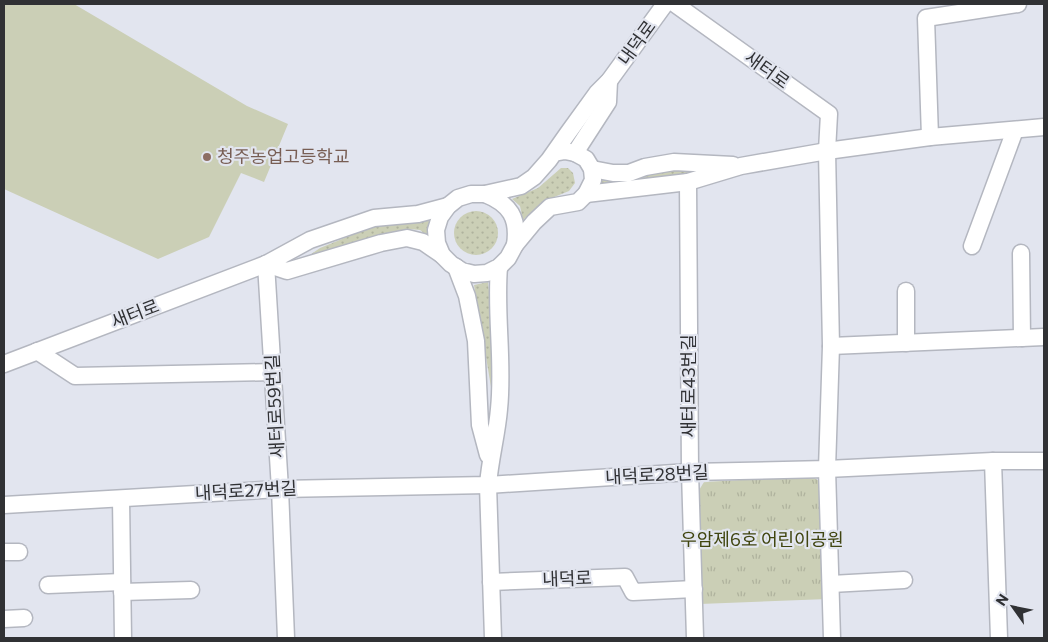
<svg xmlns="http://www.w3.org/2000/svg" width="1048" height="642" font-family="Commissioner,'Noto Sans KR',sans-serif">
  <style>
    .grass { fill: url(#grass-dots) }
    .park { fill: url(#park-tufts) }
    .pitch { fill: #cbcfb6 }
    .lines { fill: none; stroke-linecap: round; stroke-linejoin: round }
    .minor-casing { stroke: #b4b7c0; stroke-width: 19 }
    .minor { stroke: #fff; stroke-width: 16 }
    .education-dot { fill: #8d6e63; stroke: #e2e5ef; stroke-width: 2 }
    .labels { text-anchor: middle; stroke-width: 4.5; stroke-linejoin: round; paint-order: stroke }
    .street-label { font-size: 18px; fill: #303134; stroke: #e2e5ef }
    .education-label { font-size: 18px; fill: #785e54; stroke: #e2e5ef; text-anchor: start }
    .park-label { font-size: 18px; fill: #404510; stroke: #e2e5ef }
  </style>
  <defs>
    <pattern id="grass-dots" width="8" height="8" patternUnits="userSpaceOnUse" patternTransform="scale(1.25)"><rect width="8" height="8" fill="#cbcfb6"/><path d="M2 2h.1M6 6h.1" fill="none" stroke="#afb29d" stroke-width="1.8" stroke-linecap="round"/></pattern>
    <pattern id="park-tufts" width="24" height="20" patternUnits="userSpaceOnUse" patternTransform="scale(1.25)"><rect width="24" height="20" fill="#cbcfb6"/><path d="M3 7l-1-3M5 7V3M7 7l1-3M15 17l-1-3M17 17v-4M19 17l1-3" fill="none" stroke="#afb29d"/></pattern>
  </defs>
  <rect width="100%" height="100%" fill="#e2e5ef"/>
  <g class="grass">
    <path d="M561,168H568L573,173L575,183L569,191L542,202L523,220L520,206L512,199L538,188Z"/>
    <path d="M694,168L696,172L690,174L599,185L598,176Z"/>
    <circle cx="476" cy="233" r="22"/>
    <path d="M433,219L428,230L429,237L420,230L409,229L390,232L352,246L307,257L320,248L374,226Z"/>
    <path d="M488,282L495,348L492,393L474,285Z"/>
  </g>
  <path class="park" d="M811,476L824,484L828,599L700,604L696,495L704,482Z"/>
  <path class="pitch" d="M4,4H74L247,106L288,124L264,182L241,173L209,237L158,259L4,189Z"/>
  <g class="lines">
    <g class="minor-casing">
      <g id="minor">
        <path d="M675,4L829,114L827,151L831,346L827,469L832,638"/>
        <path d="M930,137L926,18L1018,4"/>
        <path d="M554,153L565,151L575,153L586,159L592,169L593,180L586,194L578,202L550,207L534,222L515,245L508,258L499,267L487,273L474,274L462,271L451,264L442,255L437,243L436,230L440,217L448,206L458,198L471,194H485L521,186L534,177L549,160L568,133L597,93L609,81L665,4"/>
        <path d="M575,153L608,102L609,81"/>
        <path d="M592,169L613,173H629L645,167L674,162L733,165"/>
        <path d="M688,182L690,472L695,638"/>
        <path d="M485,194C510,204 519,218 515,245"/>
        <path d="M586,194L688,182L741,166L827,151L930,137L1044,127"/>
        <path d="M972,246L1015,130"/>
        <path d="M1021,253L1022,338"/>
        <path d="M266,264L280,489L286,638"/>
        <path d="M266,264L287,271L381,243L407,238L423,242L442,255"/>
        <path d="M456,267L467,296L476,341L480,425L488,455"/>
        <path d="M906,291V343"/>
        <path d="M831,346L1044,337"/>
        <path d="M37,351L75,376L273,372"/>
        <path d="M4,364L266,264L310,240L374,218L418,214L448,206"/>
        <path d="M993,461L999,638"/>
        <path d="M121,499L123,638"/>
        <path d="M4,505L280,489L488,485L690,472L827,469L993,461H1044"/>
        <path d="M4,552H19"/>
        <path d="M491,582L625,577L633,592L694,589"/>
        <path d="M831,584L904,580"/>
        <path d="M48,585L122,582"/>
        <path d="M122,592L191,590"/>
        <path d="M4,619L24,618"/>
        <path d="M493,638L488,485C490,459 497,434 499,409C504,362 495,314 499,267"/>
      </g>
    </g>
    <use href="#minor" class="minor"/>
  </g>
  <circle class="education-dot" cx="207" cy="157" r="5"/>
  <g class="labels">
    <g class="street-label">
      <text transform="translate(637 43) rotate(-54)" y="6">내덕로</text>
      <text transform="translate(767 70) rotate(36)" y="6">새터로</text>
      <text transform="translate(135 314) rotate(-21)" y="6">새터로</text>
      <text transform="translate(689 386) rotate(-90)" y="6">새터로43번길</text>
      <text transform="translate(275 406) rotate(-93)" y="6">새터로59번길</text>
      <text transform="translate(657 475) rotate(-3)" y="6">내덕로28번길</text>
      <text transform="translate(246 491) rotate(-3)" y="6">내덕로27번길</text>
      <text transform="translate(567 579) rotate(-2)" y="6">내덕로</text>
    </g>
    <g class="education-label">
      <text x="217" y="163">청주농업고등학교</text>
    </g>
    <g class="park-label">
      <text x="762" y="546">우암제6호 어린이공원</text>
    </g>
  </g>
  <rect width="1048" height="642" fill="none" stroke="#303134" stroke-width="10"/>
  <g transform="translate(1013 607) rotate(303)" stroke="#e2e5ef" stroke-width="4" paint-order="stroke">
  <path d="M0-4L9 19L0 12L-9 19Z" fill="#303134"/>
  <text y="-8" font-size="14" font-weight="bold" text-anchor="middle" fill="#303134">N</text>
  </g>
</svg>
